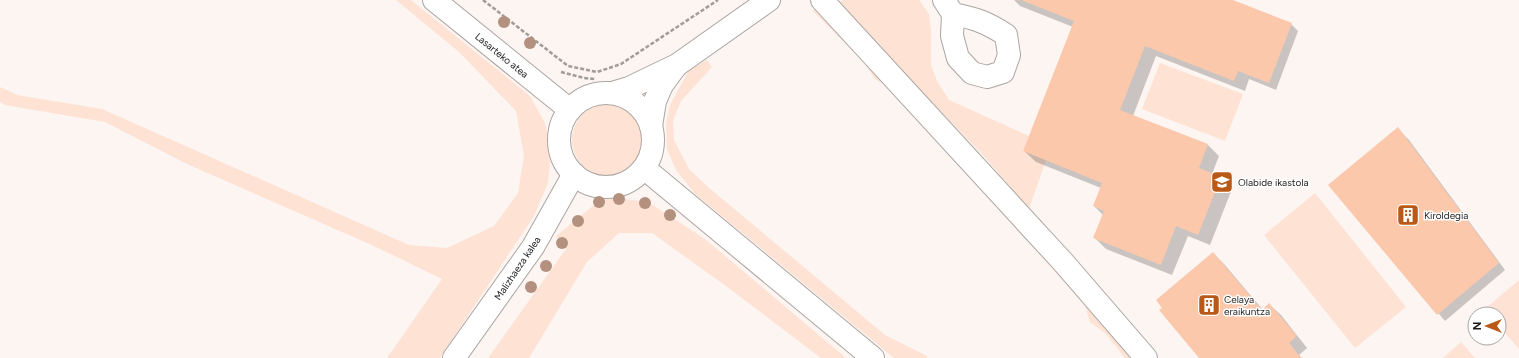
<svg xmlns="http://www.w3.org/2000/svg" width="1519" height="358" font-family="Figtree,sans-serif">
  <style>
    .green { fill: #fee2d4 }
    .shadow { fill: #0003 }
    .building { fill: #fcc8ac }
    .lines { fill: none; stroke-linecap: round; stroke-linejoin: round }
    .minor-casing { stroke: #aba5a2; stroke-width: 24 }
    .path { stroke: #a09c99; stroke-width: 2.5; stroke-dasharray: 4 2; stroke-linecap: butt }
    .minor { stroke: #fff; stroke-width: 22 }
    .tree { fill: #b3917e }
    .labels { text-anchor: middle; stroke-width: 3; stroke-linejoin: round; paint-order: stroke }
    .street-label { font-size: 10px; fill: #1f1d1c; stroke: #fff }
    .poi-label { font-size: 10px; fill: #1f1d1c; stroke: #fff; text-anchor: start }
  </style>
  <rect width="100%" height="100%" fill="#fcf5f2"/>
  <g class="green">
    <path d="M396,0H411L530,96L545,123L551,153L548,183L534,216L440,358H387L442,279L374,246L187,164L105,122L5,105L0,102V87L17,95L102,109L409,245L447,248L494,226L518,193L524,156L516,111L459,52Z"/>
    <path d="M843,0H919L929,14L931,31V65L937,81L949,100L1029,136L1023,151L1046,160L1029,209L983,155L837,4Z"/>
    <path d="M815,5L957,152L1134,358H1125L1106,334L1090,322L1085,306L973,177L885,85L875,79L863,61L813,11Z"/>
    <path d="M707,60L712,67L681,101L673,121L674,140L689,169L708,187L885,335L927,356V358H894L695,194L676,170L667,149L666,124L670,105L689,70Z"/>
    <path d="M1160,63L1243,94L1225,141L1142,109Z"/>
    <circle cx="608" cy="140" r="36"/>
    <path d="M1315,193L1406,307L1355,348L1264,235Z"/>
    <path d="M618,198L648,202L705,239L846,358H821L726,286L652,233H619L587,262L529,358H488L566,249L556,236L600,200Z"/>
    <path d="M1519,280V349L1499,326V314H1489L1485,309Z"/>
    <path d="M1461,342L1475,358H1443Z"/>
  </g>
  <g class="shadow">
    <path d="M1014,0H1230L1291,24L1298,31L1276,90L1249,79L1245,91L1156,56L1133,116L1208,145L1219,156L1212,174L1221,177L1232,189L1210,245L1188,236L1172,275L1106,249L1095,238L1103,215L1094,206L1101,188L1036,162L1024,151L1073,27L1020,6Z"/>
    <path d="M1398,129L1409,140L1505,270L1445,321L1329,185Z"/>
    <path d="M1213,253L1224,264L1263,310L1269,304L1281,315L1307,348L1299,355L1302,358H1200Z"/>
  </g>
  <g class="building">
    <path d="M1021,0H1233L1292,23L1269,83L1238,71L1234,81L1145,46L1120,110L1208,144L1199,168L1221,177L1198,235L1176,226L1161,265L1093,238L1104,211L1093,206L1102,183L1023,151L1074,21Z"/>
    <path d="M1398,127L1499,263L1437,315L1328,185Z"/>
    <path d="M1213,252L1262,310L1269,303L1297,336L1289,343L1301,358H1199L1159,310L1162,308L1156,300Z"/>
  </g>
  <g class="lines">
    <g class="minor-casing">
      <g id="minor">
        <path d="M434,0L570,110"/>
        <path d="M822,0L1063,262L1146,358"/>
        <path d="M944,0L953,14L952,36L958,58L972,73L987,77L1003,72L1009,55L1006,35C988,23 975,18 953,14"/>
        <path d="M612,93L629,88L677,65L769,0"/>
        <circle cx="606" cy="140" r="47"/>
        <path d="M651,126L655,101L662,85L676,66"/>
        <path d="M644,168L873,358"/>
        <path d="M454,358L533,247L574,174"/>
      </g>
    </g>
    <g class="path">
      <path d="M483,0L568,66L597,72L621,64L718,0"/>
      <path d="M561,72L584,78L595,79"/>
    </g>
    <use href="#minor" class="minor"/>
  </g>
  <g class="tree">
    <circle cx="504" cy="22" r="6"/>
    <circle cx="530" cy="43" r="6"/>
    <circle cx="619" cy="199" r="6"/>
    <circle cx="599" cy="202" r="6"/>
    <circle cx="645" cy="203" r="6"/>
    <circle cx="670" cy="215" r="6"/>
    <circle cx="578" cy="221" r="6"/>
    <circle cx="562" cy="243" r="6"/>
    <circle cx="546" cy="266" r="6"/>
    <circle cx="531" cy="287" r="6"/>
  </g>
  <defs>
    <g id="school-square" transform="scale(1.15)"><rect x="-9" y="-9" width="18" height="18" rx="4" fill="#b95917" stroke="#fff"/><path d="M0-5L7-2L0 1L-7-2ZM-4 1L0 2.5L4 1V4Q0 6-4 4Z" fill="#fff"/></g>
    <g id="building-square" transform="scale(1.15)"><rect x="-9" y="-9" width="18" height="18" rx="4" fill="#b95917" stroke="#fff"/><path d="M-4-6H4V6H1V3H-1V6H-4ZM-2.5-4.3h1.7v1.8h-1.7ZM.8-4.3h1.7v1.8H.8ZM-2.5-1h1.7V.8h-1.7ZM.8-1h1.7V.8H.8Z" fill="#fff"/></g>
  </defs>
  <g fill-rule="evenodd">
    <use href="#school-square" x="1222" y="182"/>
    <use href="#building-square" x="1408" y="215"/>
    <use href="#building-square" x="1209" y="305"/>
  </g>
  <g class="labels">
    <g class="street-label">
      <text transform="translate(502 55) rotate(39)" y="4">Lasarteko atea</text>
      <text transform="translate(517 268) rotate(-56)" y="4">Malizhaeza kalea</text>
    </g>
    <g class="poi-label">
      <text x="1238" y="186">Olabide ikastola</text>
      <text x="1424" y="219">Kiroldegia</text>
      <text x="1224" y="303">Celaya<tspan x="1224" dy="12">eraikuntza</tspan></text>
    </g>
  </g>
  <g transform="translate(1487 326) rotate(270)"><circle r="19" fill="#ffffff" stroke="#a5a5a4"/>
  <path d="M0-3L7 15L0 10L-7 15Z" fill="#b95917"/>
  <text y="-6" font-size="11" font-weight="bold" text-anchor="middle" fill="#1f1d1c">N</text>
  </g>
</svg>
